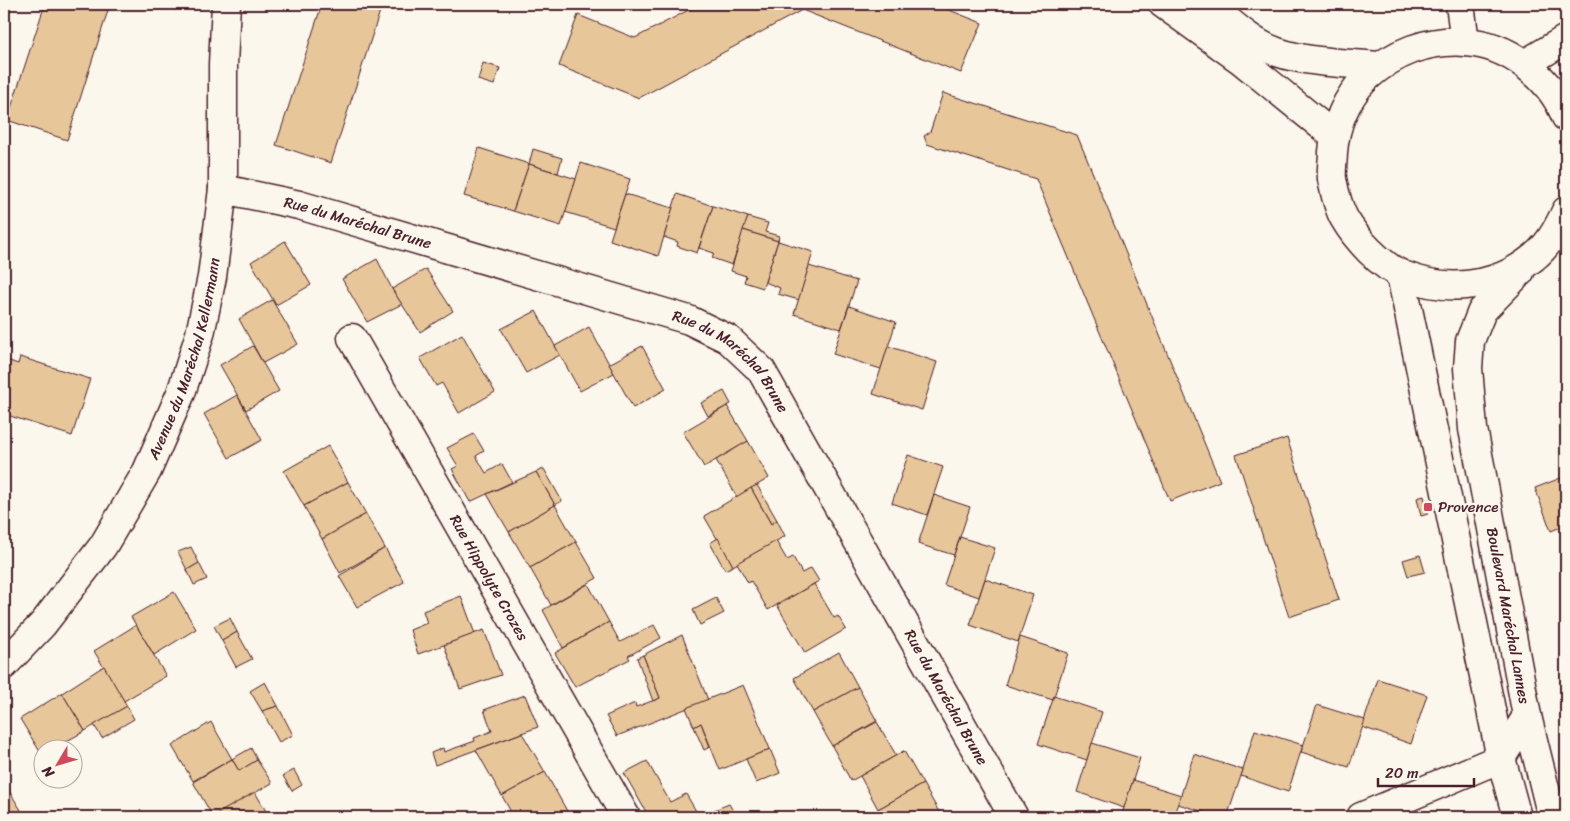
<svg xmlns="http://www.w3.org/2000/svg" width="1570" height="821" font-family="Sriracha,sans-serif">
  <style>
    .building { fill: #e7c79a; stroke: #4a1f2b }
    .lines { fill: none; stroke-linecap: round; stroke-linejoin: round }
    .minor-casing { stroke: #4a1f2b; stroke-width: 31 }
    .secondary-casing { stroke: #4a1f2b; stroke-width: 31 }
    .minor { stroke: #fbf7ec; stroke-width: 28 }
    .secondary { stroke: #fbf7ec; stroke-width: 28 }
    .poi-dot { fill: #d1495b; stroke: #fbf7ec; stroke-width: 2 }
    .labels { text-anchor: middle; stroke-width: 4.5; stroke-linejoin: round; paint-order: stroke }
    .street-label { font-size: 15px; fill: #4a1f2b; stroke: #fbf7ec }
    .poi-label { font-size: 15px; fill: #4a1f2b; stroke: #fbf7ec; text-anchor: start }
  </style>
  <rect width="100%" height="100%" fill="#fbf7ec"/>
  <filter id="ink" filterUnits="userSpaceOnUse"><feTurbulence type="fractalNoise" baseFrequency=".02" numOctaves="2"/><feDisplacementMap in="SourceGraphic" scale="10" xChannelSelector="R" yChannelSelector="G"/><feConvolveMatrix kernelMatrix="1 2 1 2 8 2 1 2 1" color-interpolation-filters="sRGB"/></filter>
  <g filter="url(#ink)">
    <g class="building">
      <path d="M45,4H110L67,140L7,120Z"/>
      <path d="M322,4H359L380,11L331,163L276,145Z"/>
      <path d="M700,4H934L982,23L961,73L802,10L639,98L559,66L578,15L635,38Z"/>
      <path d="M483,63L500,68L494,85L478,80Z"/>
      <path d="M943,93L1077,135L1220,481L1170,501L1036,179L927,144L924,136L930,132Z"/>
      <path d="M479,148L529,164L513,211L464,196Z"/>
      <path d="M533,149L562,158L558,173L529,164Z"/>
      <path d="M581,163L630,179L614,227L565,212Z"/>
      <path d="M529,164L576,179L561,226L513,211Z"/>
      <path d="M625,194L673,208L658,256L610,240Z"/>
      <path d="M677,194L713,206L697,253L677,246L678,242L664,237Z"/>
      <path d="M713,206L748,217L732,265L712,258L714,253L699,248Z"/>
      <path d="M748,217L768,223L765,232L779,236L778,241L743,230Z"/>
      <path d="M743,230L778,241L763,288L744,282L746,276L731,271Z"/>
      <path d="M285,241L311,285L276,305L251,262Z"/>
      <path d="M778,241L813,252L799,300L778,294L780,288L765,282Z"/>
      <path d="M377,259L392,289L402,304L367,322L342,279Z"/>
      <path d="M809,266L857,281L841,329L794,314Z"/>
      <path d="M426,269L453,311L420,332L392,289Z"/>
      <path d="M272,300L298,344L263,363L239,319Z"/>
      <path d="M849,306L896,322L881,369L833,354Z"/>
      <path d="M536,311L560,355L526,373L501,329Z"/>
      <path d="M589,327L614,373L580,391L555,346Z"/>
      <path d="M462,334L495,392L459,413L442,383L436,386L420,358Z"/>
      <path d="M253,346L279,391L246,410L220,365Z"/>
      <path d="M642,346L666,389L633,408L609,364Z"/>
      <path d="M888,346L937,362L922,410L873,394Z"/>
      <path d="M20,357L90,379L72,436L4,414V359L18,364Z"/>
      <path d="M724,391L731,404L708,416L701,403Z"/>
      <path d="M237,395L262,440L229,458L204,414Z"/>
      <path d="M727,406L748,441L704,467L683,432Z"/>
      <path d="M474,434L484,451L476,456L486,473L502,464L512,482L470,502L452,469L458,466L447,448Z"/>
      <path d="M1287,438L1339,600L1289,617L1236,455Z"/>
      <path d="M748,441L769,478L737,497L716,460Z"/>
      <path d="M328,446L348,482L304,506L284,471Z"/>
      <path d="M908,455L943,467L927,515L892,503Z"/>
      <path d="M544,469L562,501L555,505L536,472Z"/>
      <path d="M536,472L555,505L509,532L487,494Z"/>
      <path d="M1566,476V525L1551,531L1535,488Z"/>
      <path d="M348,482L366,514L322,539L304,506Z"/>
      <path d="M757,485L777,520L771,524L751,488Z"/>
      <path d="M751,488L771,524L777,520L785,536L733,566L704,516Z"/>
      <path d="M934,495L970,507L954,555L918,544Z"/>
      <path d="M1424,496L1428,514L1421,516L1417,498Z"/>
      <path d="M555,505L576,542L530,568L509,532Z"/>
      <path d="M366,514L385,548L340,573L322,539Z"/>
      <path d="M960,537L995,548L979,597L944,585Z"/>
      <path d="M718,538L733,566L725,570L710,543Z"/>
      <path d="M776,541L787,560L793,557L802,573L811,568L819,581L768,610L751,581L748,583L737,563Z"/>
      <path d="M576,542L597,578L551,605L530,568Z"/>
      <path d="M191,547L199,563L187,570L178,552Z"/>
      <path d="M385,548L404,582L357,607L339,576Z"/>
      <path d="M1420,555L1425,572L1408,576L1403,560Z"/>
      <path d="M199,563L207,579L194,585L187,570Z"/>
      <path d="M985,579L1033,595L1018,642L970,625Z"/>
      <path d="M588,584L609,622L563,648L543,610Z"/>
      <path d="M814,584L834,618L838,616L846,629L805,653L777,605Z"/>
      <path d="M174,592L196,629L154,655L131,617Z"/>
      <path d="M461,596L475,634L418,654L410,630L427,623L423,611Z"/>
      <path d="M716,598L724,613L700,625L693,610Z"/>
      <path d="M230,618L237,632L222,641L214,626Z"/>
      <path d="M609,622L620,642L654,625L661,638L628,656L630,659L575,687L555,653Z"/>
      <path d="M136,625L166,676L124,701L94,651Z"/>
      <path d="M484,630L501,675L460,689L444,645Z"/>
      <path d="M237,632L252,659L236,667L222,641Z"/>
      <path d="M682,635L708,700L617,736L606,716L635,703L636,707L660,698L643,655Z"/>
      <path d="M1020,637L1068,653L1053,700L1005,685Z"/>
      <path d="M839,652L858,687L813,712L794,678Z"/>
      <path d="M643,655L660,698L653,701L637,658Z"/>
      <path d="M104,666L127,706L85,731L62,693Z"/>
      <path d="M1378,679L1427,695L1411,744L1362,727Z"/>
      <path d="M265,682L278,706L262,711L250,691Z"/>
      <path d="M743,685L770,749L720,770L701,723L694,727L686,708Z"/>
      <path d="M858,687L877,721L832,746L813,712Z"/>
      <path d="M62,693L85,731L54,748H42V755L20,719Z"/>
      <path d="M525,695L538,727L435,765L431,753L443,748L444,752L475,741L474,738L492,731L484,710Z"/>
      <path d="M1054,696L1102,712L1087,760L1038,744Z"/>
      <path d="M1317,705L1365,720L1349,767L1301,752Z"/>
      <path d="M127,706L134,719L102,738L94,725Z"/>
      <path d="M278,706L293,735L279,742L262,711Z"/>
      <path d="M211,722L232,759L193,781L172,746Z"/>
      <path d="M877,722L896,755L904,751L851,781L832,746Z"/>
      <path d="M701,723L710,747L704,750L694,727Z"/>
      <path d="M1255,730L1303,745L1288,792L1241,776Z"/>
      <path d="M522,733L545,772L502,796L476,750Z"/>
      <path d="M1092,743L1140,758L1124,808L1077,792Z"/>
      <path d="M251,748L257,760L239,771L232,759Z"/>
      <path d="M770,749L780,773L756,783L746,759Z"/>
      <path d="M904,751L923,784L878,809L860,776Z"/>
      <path d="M1194,754L1243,770L1227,817H1221L1178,804Z"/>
      <path d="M232,759L239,771L257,760L272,783L213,817L193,782Z"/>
      <path d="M647,761L670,802L686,794L696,811L686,817H649L624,773Z"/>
      <path d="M294,770L302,785L292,791L283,776Z"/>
      <path d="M545,772L567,811L555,817H514L502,796Z"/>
      <path d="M1133,780L1181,795L1173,817H1121Z"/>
      <path d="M4,783L21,810L10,817H4Z"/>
      <path d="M923,784L942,817H883L878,809Z"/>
      <path d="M255,792L267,813L260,817H212Z"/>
      <path d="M729,804L737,817H697Z"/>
    </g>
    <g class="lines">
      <g class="minor-casing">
        <g id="minor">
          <path d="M1460,4L1465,42"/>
          <path d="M1525,64L1566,39"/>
          <path id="s1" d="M223,189L299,205L689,320L728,339L761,370L1014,817"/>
          <path id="s2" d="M352,338L626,817"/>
          <path id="s3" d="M4,665L43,624L103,546L147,471L181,393L200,334L212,277L223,189V64L226,4"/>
          <path d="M1361,817L1501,758L1527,716"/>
        </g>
      </g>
      <g class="secondary-casing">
        <g id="secondary">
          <path d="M1163,4L1242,61L1334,136"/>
          <path d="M1208,4C1229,21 1251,43 1277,52C1309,63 1346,63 1379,66"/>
          <path d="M1566,117C1550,77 1509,45 1466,42C1428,39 1393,53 1366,78C1346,98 1335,125 1333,152C1333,161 1331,170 1332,179C1334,189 1339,209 1344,218C1356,239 1381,266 1403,275C1447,293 1497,288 1534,257C1549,245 1558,228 1566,211"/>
          <path id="s4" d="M1520,272L1482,311L1470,341L1468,368L1473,429L1481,470L1527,716L1552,817"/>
          <path d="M1401,275L1501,758L1517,817"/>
        </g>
      </g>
      <use href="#minor" class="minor"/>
      <use href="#secondary" class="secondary"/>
    </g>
  </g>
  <rect class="poi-dot" x="1423" y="502" width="10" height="10" rx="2.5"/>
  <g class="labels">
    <g class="street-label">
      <text dy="5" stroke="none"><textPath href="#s1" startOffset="139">Rue du Maréchal Brune</textPath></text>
      <text dy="5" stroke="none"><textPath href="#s3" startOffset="361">Avenue du Maréchal Kellermann</textPath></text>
      <text dy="5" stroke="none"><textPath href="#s1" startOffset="544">Rue du Maréchal Brune</textPath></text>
      <text dy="5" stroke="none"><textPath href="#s2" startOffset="276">Rue Hippolyte Crozes</textPath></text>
      <text dy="5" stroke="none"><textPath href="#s4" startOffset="365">Boulevard Maréchal Lannes</textPath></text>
      <text dy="5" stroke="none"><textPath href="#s1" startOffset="949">Rue du Maréchal Brune</textPath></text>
    </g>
    <g class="poi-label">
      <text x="1438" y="512">Provence</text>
    </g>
  </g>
  <rect width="1570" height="821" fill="none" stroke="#fbf7ec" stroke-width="20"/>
  <rect x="10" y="10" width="1550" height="801" fill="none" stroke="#4a1f2b" stroke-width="2" filter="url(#ink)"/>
  <g transform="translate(58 764) rotate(232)"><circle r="24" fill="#fbf7ec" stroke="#b4a19f"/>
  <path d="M0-4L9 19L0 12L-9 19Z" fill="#d1495b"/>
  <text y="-8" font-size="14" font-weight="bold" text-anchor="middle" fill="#4a1f2b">N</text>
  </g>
  <path d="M1378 778v8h96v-8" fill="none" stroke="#4a1f2b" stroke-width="2.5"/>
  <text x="1385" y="778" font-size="15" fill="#4a1f2b" stroke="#fbf7ec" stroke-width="4" paint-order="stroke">20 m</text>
</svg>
